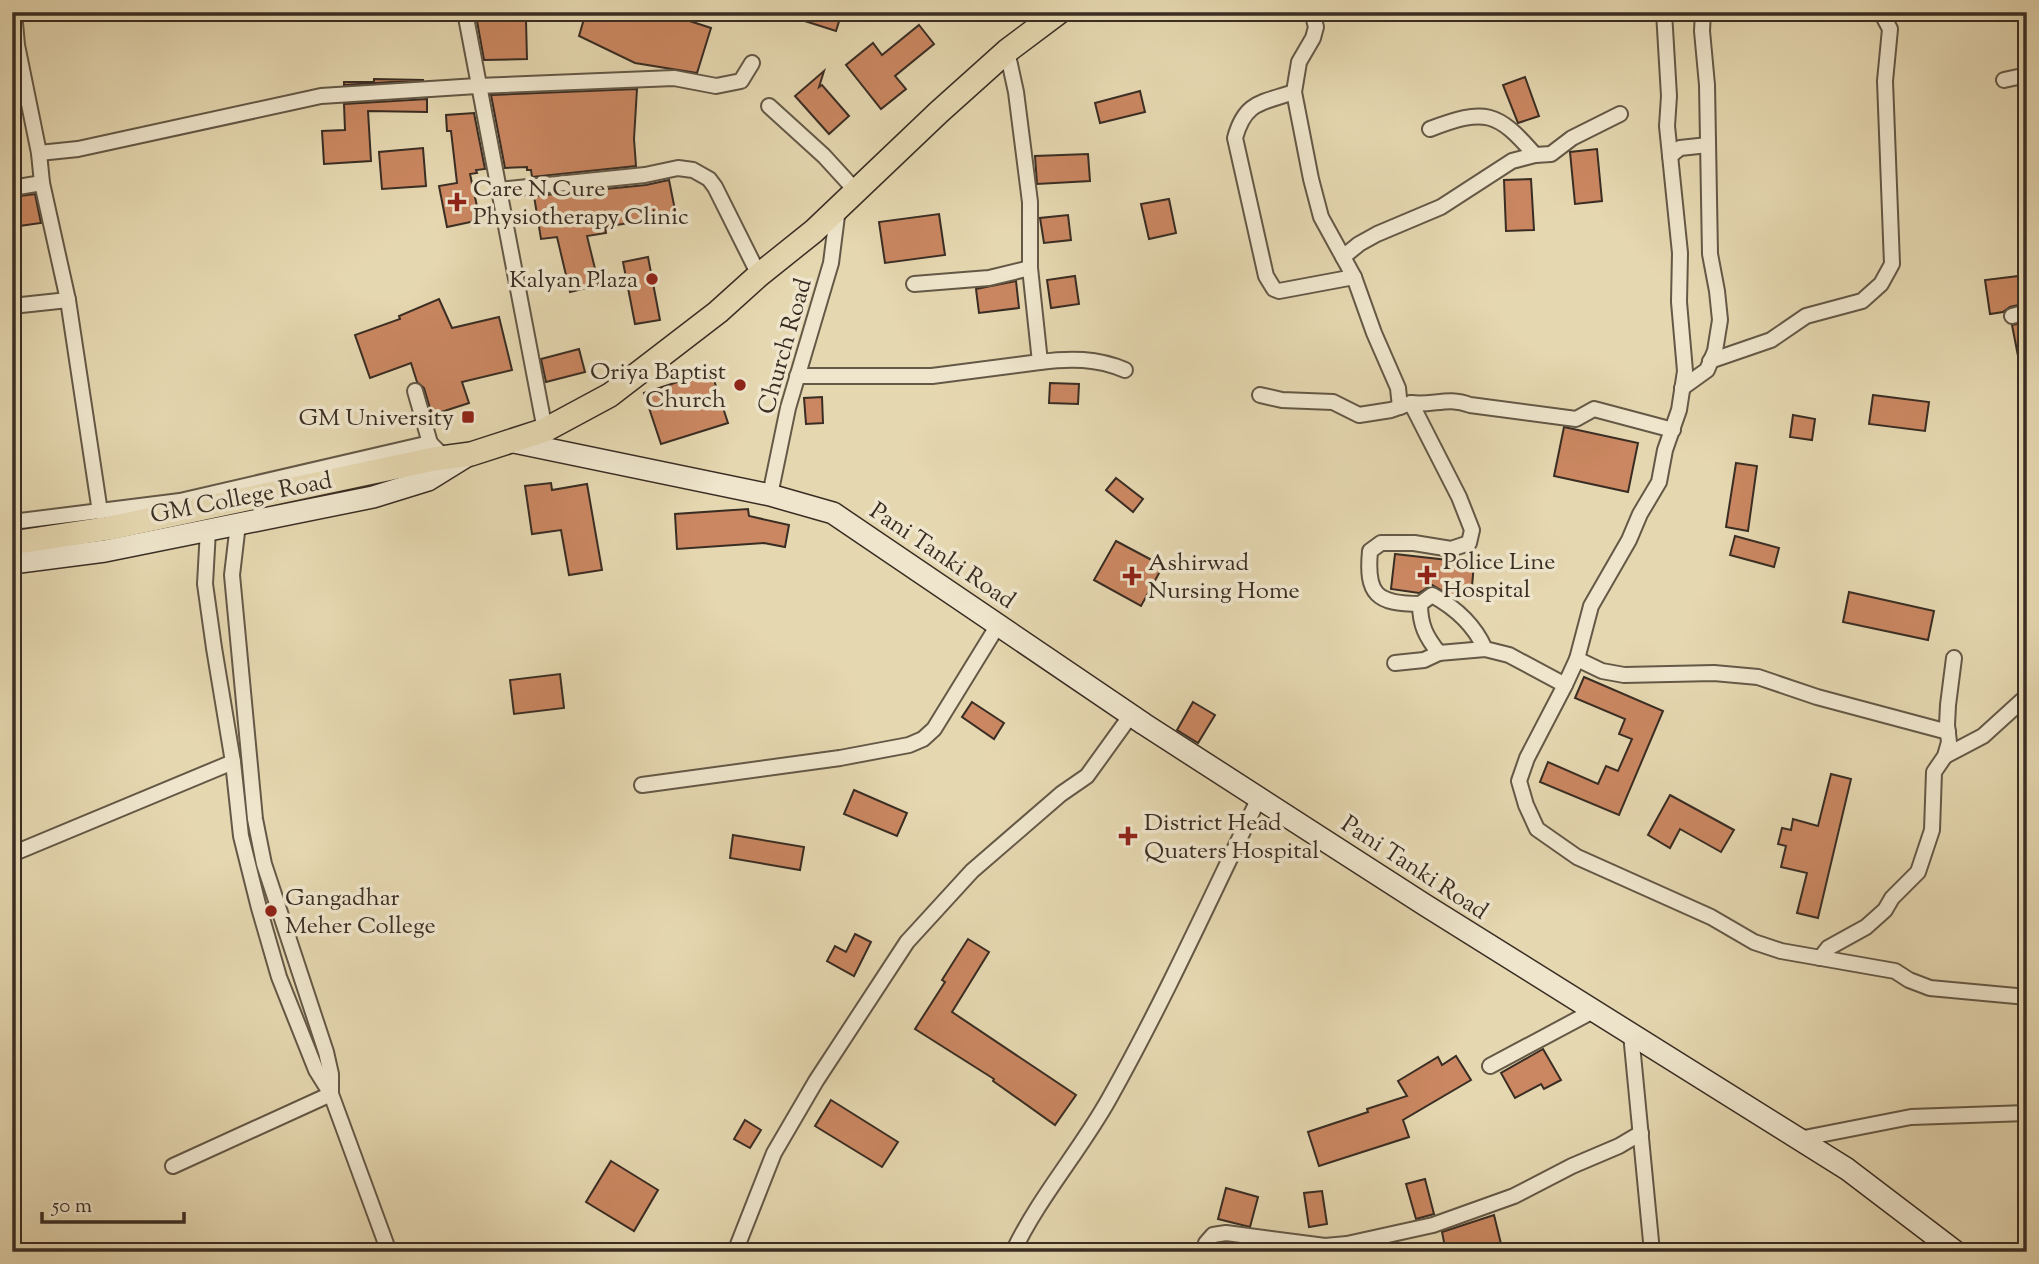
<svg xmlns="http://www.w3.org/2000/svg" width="2039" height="1264" font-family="'Sorts Mill Goudy',serif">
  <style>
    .building { fill: #ca8761; stroke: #392d23; stroke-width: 2 }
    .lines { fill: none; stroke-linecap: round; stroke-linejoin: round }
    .street-casing { stroke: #645846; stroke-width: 18 }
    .secondary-casing { stroke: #392d23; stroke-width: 24 }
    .primary-casing { stroke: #392d23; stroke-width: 26 }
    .street { stroke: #eee5cc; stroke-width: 14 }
    .secondary { stroke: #eee5cc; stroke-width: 21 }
    .primary { stroke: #e5d7b0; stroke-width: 23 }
    .poi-dot { fill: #8f2418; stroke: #eee5cc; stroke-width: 2.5 }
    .labels { text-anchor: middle; stroke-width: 7; stroke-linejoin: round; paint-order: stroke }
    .poi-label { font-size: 24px; fill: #392d23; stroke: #eee5cc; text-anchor: start }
    .street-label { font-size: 24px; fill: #392d23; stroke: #eee5cc }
  </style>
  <rect width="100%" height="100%" fill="#e5d7b0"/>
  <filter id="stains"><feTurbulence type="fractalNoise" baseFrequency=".00286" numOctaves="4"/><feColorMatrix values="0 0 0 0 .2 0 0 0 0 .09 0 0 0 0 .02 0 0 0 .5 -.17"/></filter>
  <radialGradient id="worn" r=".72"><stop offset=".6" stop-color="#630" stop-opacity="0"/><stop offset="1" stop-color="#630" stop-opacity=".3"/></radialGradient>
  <g class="building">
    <path d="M586,12H662L711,28L697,73L635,63L579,36Z"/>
    <path d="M789,12H842L836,31L789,16Z"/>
    <path d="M526,20L527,59L484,60L477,21Z"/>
    <path d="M919,25L934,44L895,76L906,89L881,109L846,65L873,43L882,55Z"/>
    <path d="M824,71L819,87L822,85L849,116L829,134L795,96Z"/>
    <path d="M1525,77L1539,116L1518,123L1503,85Z"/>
    <path d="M374,79L424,80L344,85V82H374Z"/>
    <path d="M637,89L634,139L636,166L532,177L531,170H527V167L505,168L491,95Z"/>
    <path d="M1140,91L1145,112L1100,123L1095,103Z"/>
    <path d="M427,99V112L368,111L371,161L324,164L322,131L345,130L344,104Z"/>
    <path d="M474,113L485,169L476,170L477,173L470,174L480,220L447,227L439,186L457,183L451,131H447L446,115Z"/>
    <path d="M423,148L426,186L382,189L379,152Z"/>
    <path d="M1597,149L1602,201L1575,204L1570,152Z"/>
    <path d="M1088,154L1090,181L1037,184L1035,156Z"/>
    <path d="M1531,179L1534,230L1506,231L1504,180Z"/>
    <path d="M669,180L677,220L647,226L646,220L605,227L606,233L587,236L599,285L570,292L557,237L541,239L534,196L646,185Z"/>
    <path d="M35,194L41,223L12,227V197Z"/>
    <path d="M1169,199L1176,233L1149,239L1141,204Z"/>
    <path d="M939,214L945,255L885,263L879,222Z"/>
    <path d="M1068,215L1071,240L1044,243L1040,218Z"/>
    <path d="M648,257L660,320L635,324L623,262Z"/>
    <path d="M2027,275V303L2010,307L2003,312L1990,314L1985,280Z"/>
    <path d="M1075,276L1079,304L1051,308L1047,280Z"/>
    <path d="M1016,281L1019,308L979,313L976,289Z"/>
    <path d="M439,299L452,328L499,317L512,370L462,382L469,403L432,415L424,388L417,382L411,363L370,378L355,335L400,319L399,316Z"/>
    <path d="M2027,322V361H2019L2012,325Z"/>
    <path d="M579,349L585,372L546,382L541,359Z"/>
    <path d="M711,371L728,423L661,444L644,393Z"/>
    <path d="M1050,383L1079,384L1078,404L1049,403Z"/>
    <path d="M1873,395L1929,402L1925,431L1869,424Z"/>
    <path d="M822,397L823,423L806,424L804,398Z"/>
    <path d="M1793,415L1815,419L1812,440L1790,437Z"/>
    <path d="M1564,427L1638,443L1628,492L1554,476Z"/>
    <path d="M1736,463L1757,466L1748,531L1726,527Z"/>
    <path d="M1116,478L1143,499L1133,512L1106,490Z"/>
    <path d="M551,483L552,490L587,484L602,570L569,575L561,530L532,534L525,486Z"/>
    <path d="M748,509L749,516L789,525L785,547L764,543L677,549L675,514Z"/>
    <path d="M1735,536L1779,548L1774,567L1730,555Z"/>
    <path d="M1116,541L1163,566L1141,606L1094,580Z"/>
    <path d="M1395,554L1474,563L1471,599L1453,597L1432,585L1419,593L1391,589Z"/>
    <path d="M1849,592L1934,611L1928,640L1843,622Z"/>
    <path d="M560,674L564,708L514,714L510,680Z"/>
    <path d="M1584,677L1663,711L1619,815L1540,782L1548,762L1598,784L1606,766L1618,771L1632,739L1619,734L1625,719L1575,698Z"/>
    <path d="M972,702L1004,723L994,739L962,717Z"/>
    <path d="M1193,702L1215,715L1198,743L1177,730Z"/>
    <path d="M1831,774L1851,779L1818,918L1797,913L1807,873L1781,867L1786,846L1778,844L1782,828L1791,830L1793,819L1818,826Z"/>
    <path d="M854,790L907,813L897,836L844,814Z"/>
    <path d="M1670,795L1734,830L1721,852L1680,829L1670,848L1648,835Z"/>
    <path d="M733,835L804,847L800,870L730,858Z"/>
    <path d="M855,934L871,942L854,976L827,961L835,946L846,952Z"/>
    <path d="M968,939L989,952L952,1012L1076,1095L1055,1125L993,1081L994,1079L915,1029L945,982L942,980Z"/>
    <path d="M1543,1049L1561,1080L1544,1089L1541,1084L1515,1098L1501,1073Z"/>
    <path d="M1456,1056L1471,1080L1403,1120L1409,1137L1319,1166L1308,1132L1368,1112L1367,1109L1407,1096L1398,1081L1438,1057L1442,1065Z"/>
    <path d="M831,1100L898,1142L882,1167L815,1126Z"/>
    <path d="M745,1120L761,1130L750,1148L734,1139Z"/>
    <path d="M611,1161L658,1190L634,1231L586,1202Z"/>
    <path d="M1425,1179L1434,1214L1416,1219L1406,1184Z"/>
    <path d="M1226,1188L1258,1197L1250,1227L1218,1219Z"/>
    <path d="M1322,1191L1327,1224L1309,1227L1304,1193Z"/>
    <path d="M1494,1215L1503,1252H1446L1442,1232Z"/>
  </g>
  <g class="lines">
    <g class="street-casing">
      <g id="street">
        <path d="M14,12L17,45L39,153L42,183L68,300L100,512"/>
        <path d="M465,12L545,430"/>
        <path d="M1312,12L1316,27L1313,38L1299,62L1294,92L1311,179L1321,217L1354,277L1374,333L1398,388L1400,407"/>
        <path d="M2004,80L2027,75"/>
        <path d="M1294,92C1262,103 1245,101 1235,138L1266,276L1274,289L1279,291L1354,277"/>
        <path d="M769,106L824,156L856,191"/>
        <path d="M1430,129C1485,108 1497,111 1535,155"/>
        <path d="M39,153L78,149L321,96L477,86L674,78L716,86L741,81L752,63"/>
        <path d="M1670,156L1680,148L1708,145"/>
        <path d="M12,188L42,183"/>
        <path d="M498,190L645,175L678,168L693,170L709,179L715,187L759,275"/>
        <path d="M1343,257L1359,244L1377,234L1441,207L1512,161L1535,155L1551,154L1572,138L1620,114"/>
        <path d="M914,284L989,278L1030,268"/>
        <path d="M12,306L68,300"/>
        <path d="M2012,316L2027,312"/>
        <path d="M1710,361L1771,340L1806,316L1862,301L1881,284L1892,264L1885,81L1890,29L1881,12"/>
        <path d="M1040,362C1070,358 1097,358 1125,370"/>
        <path d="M797,376H932L1040,362L1030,268V202L1016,92L1007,51"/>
        <path d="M1682,388L1707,370L1715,351L1720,320L1717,291L1710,254L1707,85L1702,31L1703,12"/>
        <path d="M415,391L430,443"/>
        <path d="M1260,395L1282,400L1333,402L1359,415L1391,410L1411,403L1459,497L1472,530L1469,543L1451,549L1414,543H1381L1370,551C1366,594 1376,604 1420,604"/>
        <path d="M1411,403C1433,406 1448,396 1470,405L1576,419L1594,409L1673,430"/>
        <path d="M770,495L788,408L831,263L838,208"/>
        <path d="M12,522L180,501L430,443L445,458"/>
        <path d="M238,524L232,575L255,819L264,864L326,1052L331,1074V1093"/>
        <path d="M208,530L205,584L214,648L233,762L241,836L259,908L279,977L316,1070L331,1094L389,1252"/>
        <path d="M1485,649C1474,624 1456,608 1432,595L1420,604C1420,625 1426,637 1439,653L1485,649L1509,655L1565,685L1527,758L1519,781L1526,805L1537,829L1577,857L1711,917L1754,942L1781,951L1895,971L1909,980L1930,988L2027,997"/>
        <path d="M1577,659L1602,671L1624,675L1714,673L1758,677L1817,697L1948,732"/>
        <path d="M1395,663L1424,660L1439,653"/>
        <path d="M1565,685L1577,659L1591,606L1629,540L1640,514L1659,482L1665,450L1679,410L1685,371L1679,302L1680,253L1667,126L1669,96L1664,12"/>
        <path d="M1945,756L1983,736L2027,696"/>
        <path d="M642,785L840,758L909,745L923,739L934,729L998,625"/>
        <path d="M12,854L233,762"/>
        <path d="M1820,958L1828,948L1866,927L1885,910L1892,898L1918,872L1932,830L1934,772L1945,756L1949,742L1947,725L1948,705L1954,658"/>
        <path d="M1631,1034L1652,1252"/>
        <path d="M1490,1066L1593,1011"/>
        <path d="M1799,1139L1911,1117L2027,1113"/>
        <path d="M173,1166L331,1094"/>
        <path d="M735,1252L774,1153L816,1081L907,942L972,871L1061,794L1087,776L1131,715"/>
        <path d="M1013,1252C1039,1197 1080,1151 1109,1099C1164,1001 1210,899 1259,798"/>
        <path d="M1203,1252L1206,1243L1213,1235L1226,1233L1325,1246L1347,1244L1433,1225L1514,1196L1572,1166L1619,1146L1641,1133"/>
      </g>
    </g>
    <g class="secondary-casing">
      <g id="secondary">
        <path d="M509,441L770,495L833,513L1144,724L1425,905L1847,1169L1956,1252"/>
        <path d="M12,563L105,551L373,497L428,480L470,454"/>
      </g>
    </g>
    <g class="primary-casing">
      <path id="primary" d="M12,543L110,528L434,459L471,454L545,430L610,395L718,312L759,275L814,231L939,112L1007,51L1059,12"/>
    </g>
    <use href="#street" class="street"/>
    <use href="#secondary" class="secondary"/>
    <use href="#primary" class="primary"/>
  </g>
  <g class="poi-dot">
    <path d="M453.5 191.5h7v7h7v7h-7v7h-7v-7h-7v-7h7z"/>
    <circle cx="652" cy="279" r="7"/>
    <circle cx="740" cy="385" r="7"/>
    <rect x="461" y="410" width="14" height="14" rx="3.5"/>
    <path d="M1423.5 564.5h7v7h7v7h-7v7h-7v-7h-7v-7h7z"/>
    <path d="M1128.5 565.5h7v7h7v7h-7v7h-7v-7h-7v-7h7z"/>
    <path d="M1124.5 825.5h7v7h7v7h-7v7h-7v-7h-7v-7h7z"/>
    <circle cx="271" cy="911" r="7"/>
  </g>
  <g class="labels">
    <g class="poi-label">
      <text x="473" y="196">Care N Cure<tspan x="473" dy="28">Physiotherapy Clinic</tspan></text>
      <text x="638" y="287" text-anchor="end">Kalyan Plaza</text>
      <text x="726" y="379" text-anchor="end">Oriya Baptist<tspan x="726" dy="28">Church</tspan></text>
      <text x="454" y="425" text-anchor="end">GM University</text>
      <text x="1443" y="569">Police Line<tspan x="1443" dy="28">Hospital</tspan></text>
      <text x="1148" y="570">Ashirwad<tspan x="1148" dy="28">Nursing Home</tspan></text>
      <text x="1144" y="830">District Head<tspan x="1144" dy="28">Quaters Hospital</tspan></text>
      <text x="285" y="905">Gangadhar<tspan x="285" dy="28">Meher College</tspan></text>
    </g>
    <g class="street-label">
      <text transform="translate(784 346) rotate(-74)" y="8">Church Road</text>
      <text transform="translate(241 497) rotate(-11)" y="8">GM College Road</text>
      <text transform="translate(943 555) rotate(34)" y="8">Pani Tanki Road</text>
      <text transform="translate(1415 867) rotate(33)" y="8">Pani Tanki Road</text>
    </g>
  </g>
  <rect width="2039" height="1264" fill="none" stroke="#e5d7b0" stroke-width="42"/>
  <rect x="14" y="14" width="2011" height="1236" fill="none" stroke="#392d23" stroke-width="3.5"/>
  <rect x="21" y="21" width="1997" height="1222" fill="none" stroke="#392d23" stroke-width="2"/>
  <path d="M42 1212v10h142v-10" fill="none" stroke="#392d23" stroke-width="3.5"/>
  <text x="52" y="1212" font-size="21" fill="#392d23" stroke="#eee5cc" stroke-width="5" paint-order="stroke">50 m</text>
  <rect width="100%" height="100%" filter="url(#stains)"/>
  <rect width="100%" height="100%" fill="url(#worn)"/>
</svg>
